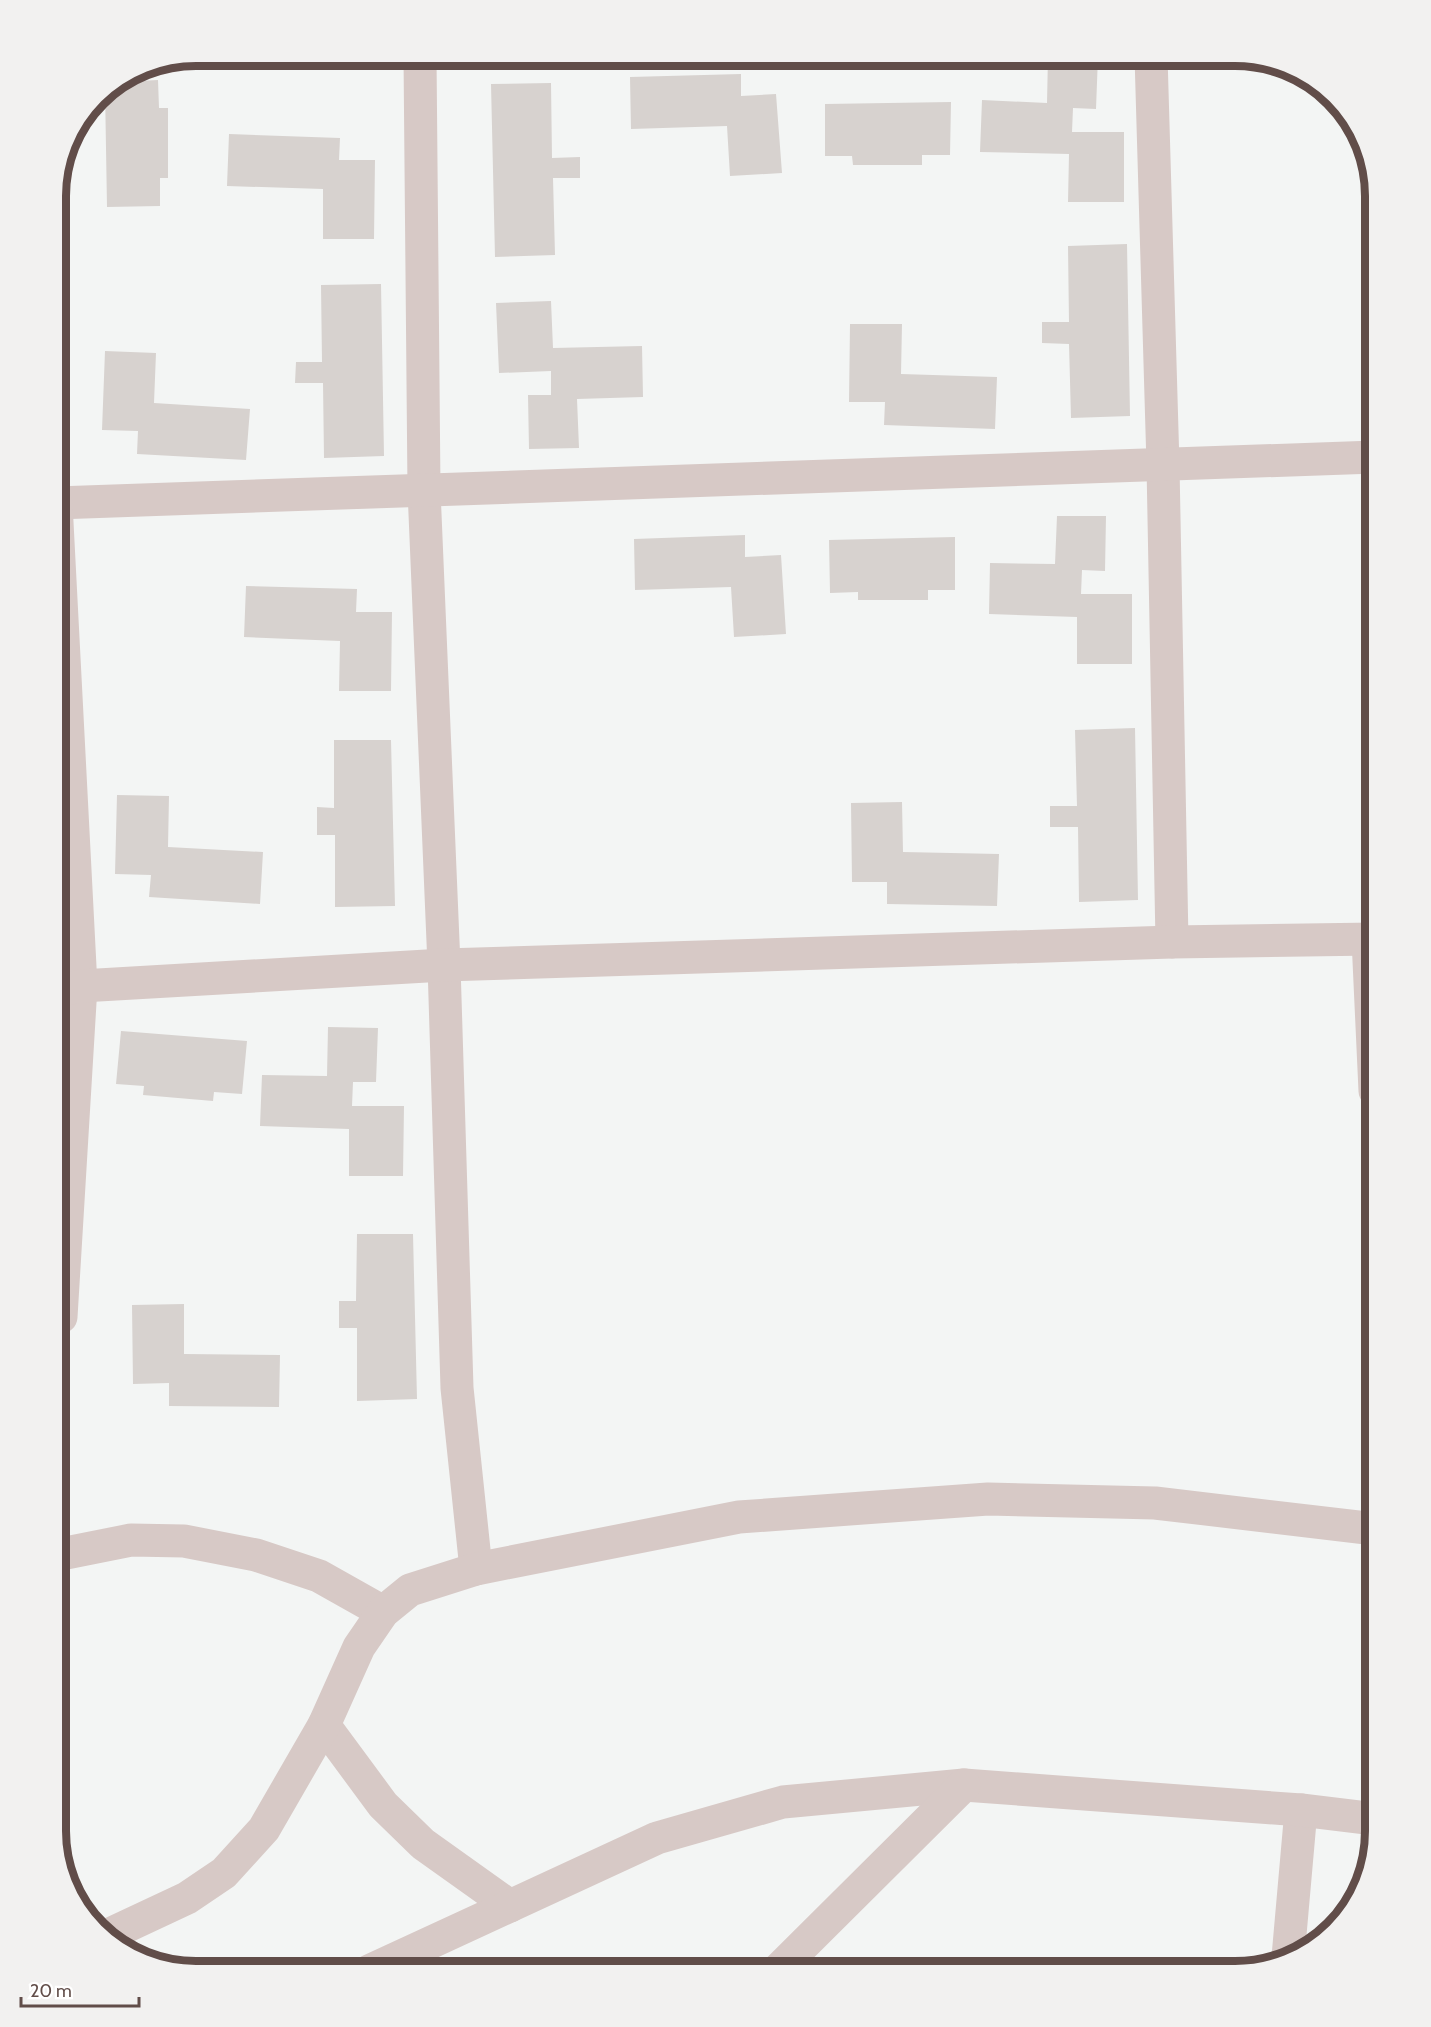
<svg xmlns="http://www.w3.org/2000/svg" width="1431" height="2027" font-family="Cabin,sans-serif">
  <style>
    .building { fill: #d7d2cf }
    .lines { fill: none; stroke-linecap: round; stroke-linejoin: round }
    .minor { stroke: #d7c9c6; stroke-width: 33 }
    .rim { fill: none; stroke: #614d49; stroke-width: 8 }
  </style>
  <rect width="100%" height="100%" fill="#f3f5f4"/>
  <g class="building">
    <path d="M1048,56H1098L1096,109L1073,108L1072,132H1124V202H1068L1069,154L980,152L982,100L1047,103Z"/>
    <path d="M741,74V96L776,94L782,173L730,176L727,126L631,129L630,77Z"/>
    <path d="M158,80L159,108H168V178H160V206L107,207L105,89L118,82Z"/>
    <path d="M551,83L552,158L580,157V178H553L555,255L495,257L491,84Z"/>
    <path d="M951,102L950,155H922V165H853L852,156H825V104Z"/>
    <path d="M229,134L340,138L339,160H375L374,239H323V189L227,186Z"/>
    <path d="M1127,244L1130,416L1071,418L1069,344L1042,343V322H1069L1068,246Z"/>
    <path d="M381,284L384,456L324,458L323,383H295L296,362H322L321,285Z"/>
    <path d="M551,301L553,348L642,346L643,397L577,399L579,448L529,449L528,395H551V371L499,373L496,303Z"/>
    <path d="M850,324H902L901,374L997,377L995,429L884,425L885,402H849Z"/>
    <path d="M105,351L156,353L154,403L250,409L246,460L137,454L138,431L102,430Z"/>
    <path d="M1057,516H1106L1105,571L1082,570L1081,594H1132V664H1077V617L989,614L990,563L1055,564Z"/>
    <path d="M745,535V557L781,555L786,634L734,637L731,587L635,590L634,539Z"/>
    <path d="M955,537V590H928V600H858V592L830,593L829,540Z"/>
    <path d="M246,586L357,589L356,612H392L391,691H339L340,641L244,637Z"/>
    <path d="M1135,728L1138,900L1079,902L1078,827H1050V806H1077L1075,730Z"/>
    <path d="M334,740H391L395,906L335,907V835H317V807L334,808Z"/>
    <path d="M117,795L169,796L168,847L263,852L260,904L149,897L151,875L115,874Z"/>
    <path d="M902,802L903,852L999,854L997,906L887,904V882H852L851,803Z"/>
    <path d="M328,1027L378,1028L376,1082H353L352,1106H404L403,1176H349V1129L260,1126L262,1075L327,1076Z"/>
    <path d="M121,1031L247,1041L242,1094L214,1092L213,1101L143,1095L144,1086L116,1084Z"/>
    <path d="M357,1234H413L417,1399L357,1401V1328H339V1301H356Z"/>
    <path d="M184,1304V1354L280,1355L279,1407L169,1406V1383L133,1384L132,1305Z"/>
  </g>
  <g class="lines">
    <g class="minor">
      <path d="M420,56L424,490L444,965L457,1388L476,1569"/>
      <path d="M1151,56L1163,465L1172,942"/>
      <path d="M56,503L1375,457"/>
      <path d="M56,503L81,986L61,1317"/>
      <path d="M1368,939L1375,1091"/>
      <path d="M56,991L81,986L444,965L1172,942L1375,939"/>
      <path d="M56,1555L131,1540L184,1541L256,1555L319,1576L383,1612"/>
      <path d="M324,1725L383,1805L423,1844L510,1906"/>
      <path d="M108,1935L187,1898L224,1873L264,1829L324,1725L359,1647L383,1612L410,1590L476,1569L739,1517L988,1499L1155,1503L1375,1529"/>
      <path d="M1288,1957L1301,1810"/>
      <path d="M369,1971L657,1838L783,1802L964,1785L1301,1810L1375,1819"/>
      <path d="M777,1971L964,1785"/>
    </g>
  </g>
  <path d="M0 0H1431V2027H0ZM196 66H1235A130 130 0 0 1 1365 196V1831A130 130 0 0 1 1235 1961H196A130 130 0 0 1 66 1831V196A130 130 0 0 1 196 66Z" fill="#f2f1f0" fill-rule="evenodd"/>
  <path class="rim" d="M196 66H1235A130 130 0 0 1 1365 196V1831A130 130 0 0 1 1235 1961H196A130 130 0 0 1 66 1831V196A130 130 0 0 1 196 66Z"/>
  <path d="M21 1997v9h118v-9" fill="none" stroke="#614d49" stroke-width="3"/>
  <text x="30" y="1997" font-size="18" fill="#614d49" stroke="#ffffff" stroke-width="4.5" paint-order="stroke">20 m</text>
</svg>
